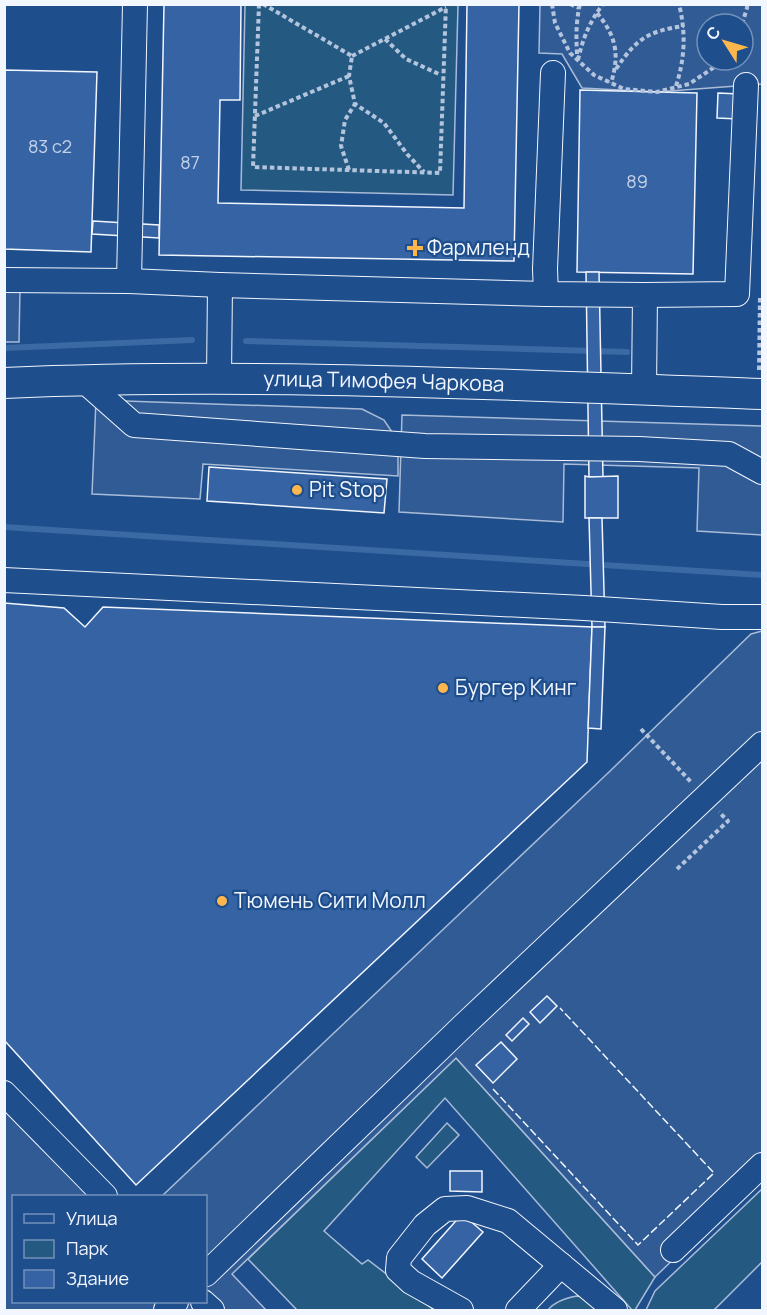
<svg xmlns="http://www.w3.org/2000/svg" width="767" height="1315" font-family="Manrope,sans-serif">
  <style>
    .green { fill: #245a82; stroke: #a8bbd7; stroke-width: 1.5 }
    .parking { fill: #305b95; stroke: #a8bbd7; stroke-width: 1.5; fill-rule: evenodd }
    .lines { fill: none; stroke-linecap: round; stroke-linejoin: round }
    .stream { stroke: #3b69a3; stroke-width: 6 }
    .building { fill: #3563a3; stroke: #f2f6ff; stroke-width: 1.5 }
    .minor-casing { stroke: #f2f6ff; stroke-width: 26 }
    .major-casing { stroke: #f2f6ff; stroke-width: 32 }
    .path { stroke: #b3c4dc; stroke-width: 4; stroke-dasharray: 4.5 3; stroke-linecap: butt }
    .minor { stroke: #1f4e8c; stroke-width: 24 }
    .major { stroke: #1f4e8c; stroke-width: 30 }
    .fence { stroke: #f2f6ff; stroke-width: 1.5; stroke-dasharray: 8 3; stroke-linecap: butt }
    .poi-dot { fill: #ffb74d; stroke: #1f4e8c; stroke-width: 2 }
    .labels { text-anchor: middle; stroke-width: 4.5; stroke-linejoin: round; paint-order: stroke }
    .number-label { font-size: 18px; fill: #c3d1e8 }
    .poi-label { font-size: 21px; fill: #f2f6ff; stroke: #1f4e8c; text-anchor: start }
    .street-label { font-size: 21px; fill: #f2f6ff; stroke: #1f4e8c }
  </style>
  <rect width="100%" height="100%" fill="#1f4e8c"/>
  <g class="green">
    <path d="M245,5H458L453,195L241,190Z"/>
    <path d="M456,1058L655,1277L635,1310H632L445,1098L324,1231L362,1264L368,1260L434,1310H297L248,1259Z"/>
    <path d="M447,1123L459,1135L427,1168L416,1157Z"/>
    <path d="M762,1189V1262L714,1310H646L655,1291Z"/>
    <path d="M577,1296L587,1298L598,1310H548C555,1301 566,1298 577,1296Z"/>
  </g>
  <g class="parking">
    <path d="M540,5H762V84L657,92L582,88L562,54L539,53ZM707,24H743V60H707Z"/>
    <path d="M5,288H20L19,342H5Z"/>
    <path d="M96,400L362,409L384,420L398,441V476L203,464L200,499L92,494Z"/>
    <path d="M402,415L762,426V535L697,531L699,468L564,464L563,522L399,512Z"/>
    <path d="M762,631V1174L655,1277L456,1058L232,1274L266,1310H5L4,1101L96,1196H14V1302H206V1196H162L608,773L751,634Z"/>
  </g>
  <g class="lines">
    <g class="stream">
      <path d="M246,341L627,352"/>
      <path d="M4,348L192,340"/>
      <path d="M4,527L762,575"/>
    </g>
  </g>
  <g class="building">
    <path d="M164,4H241L240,100H220L218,203L464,208L467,4H519L514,261L159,255Z"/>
    <path d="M4,70L97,72L91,252L4,249Z"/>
    <path d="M580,90L697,93L693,274L577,272Z"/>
    <path d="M718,93L739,94L738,119L717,118Z"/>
    <path d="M93,221L159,225V238L92,234Z"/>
    <path d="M586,272H599L603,477H589Z"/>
    <path d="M209,467L387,479L384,513L207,501Z"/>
    <path d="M585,476L589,477L618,476V518H585Z"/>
    <path d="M589,518H602L605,627H592Z"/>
    <path d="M4,603L64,608L85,627L103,607L592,627L587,762L136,1185L4,1040Z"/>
    <path d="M592,627H605L601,729L588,728Z"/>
    <path d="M547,996L557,1006L540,1023L530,1012Z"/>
    <path d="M523,1018L529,1024L512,1041L506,1035Z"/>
    <path d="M501,1042L517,1059L493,1083L476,1065Z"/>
    <path d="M450,1171H482V1192L450,1191Z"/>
    <path d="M462,1214L483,1232L442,1278L422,1259Z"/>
  </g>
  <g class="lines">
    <g class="minor-casing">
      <g id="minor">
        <path d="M553,73L545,269L546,294L645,295L644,390"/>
        <path d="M4,280L129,281L220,285L546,294"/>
        <path d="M129,281L135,4"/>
        <path d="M645,295L737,294L746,85"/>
        <path d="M219,378L220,285"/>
        <path d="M82,379L134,425L425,446L639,449L729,454L762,472"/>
        <path d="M4,580L584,608L722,617H762"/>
        <path d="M4,1093L105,1196"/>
        <path d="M673,1250L762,1165"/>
        <path d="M206,1274L463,1026L762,744"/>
        <path d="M203,1302L212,1310"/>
        <path d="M166,1310L176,1302"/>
        <path d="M461,1310L411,1282L398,1270L399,1258L425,1225L445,1209L467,1208L508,1221L615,1310"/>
        <path d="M518,1310L561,1265"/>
      </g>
    </g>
    <g class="major-casing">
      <g id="major">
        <path id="s1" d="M4,383C257,372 510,385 762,394"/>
      </g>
    </g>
    <g class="path">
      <path d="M259,4L253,167L440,173L446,4"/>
      <path d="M263,4L352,56L349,76L355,104L384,123L407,154L424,172"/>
      <path d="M552,4L555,23L570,53L594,75L624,89L657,92L689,84L716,66L721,60"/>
      <path d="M570,4L579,8"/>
      <path d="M597,13C616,36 620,54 611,83"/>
      <path d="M742,24L747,8V4"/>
      <path d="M385,39L406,59L441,75"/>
      <path d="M577,54C576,37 576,21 580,4"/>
      <path d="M352,56L446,7"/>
      <path d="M578,60C583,38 589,23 603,4"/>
      <path d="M616,69C636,39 648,31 684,26"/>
      <path d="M676,86C685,58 686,33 679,4"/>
      <path d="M255,116L349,76"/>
      <path d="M349,170L341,146L345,120L355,104"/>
      <path d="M759,370L760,296"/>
      <path d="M641,729L692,783"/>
      <path d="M677,869L728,821L719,812"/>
    </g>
    <use href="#minor" class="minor"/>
    <use href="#major" class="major"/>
    <path class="fence" d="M493,1089L638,1245L714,1173L560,1008"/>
  </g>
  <g class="poi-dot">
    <path d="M412 239h6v6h6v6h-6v6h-6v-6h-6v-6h6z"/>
    <circle cx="297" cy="490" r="6"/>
    <circle cx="443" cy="688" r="6"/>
    <circle cx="222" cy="901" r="6"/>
  </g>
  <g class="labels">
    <g class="number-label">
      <text x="50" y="153">83 с2</text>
      <text x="190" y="169">87</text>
      <text x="637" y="188">89</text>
    </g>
    <g class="poi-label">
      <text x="427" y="255">Фармленд</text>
      <text x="309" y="497">Pit Stop</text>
      <text x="455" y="695">Бургер Кинг</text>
      <text x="234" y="908">Тюмень Сити Молл</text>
    </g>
    <g class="street-label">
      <text dy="7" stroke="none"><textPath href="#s1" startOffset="380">улица Тимофея Чаркова</textPath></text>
    </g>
  </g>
  <rect width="767" height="1315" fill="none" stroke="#f2f6ff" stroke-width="12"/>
  <rect x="12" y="1195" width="195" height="108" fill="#1f4e8c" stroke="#7391ba" stroke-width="1.5"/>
  <rect x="24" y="1214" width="30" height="9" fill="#1f4e8c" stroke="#7391ba" stroke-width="1.5"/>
  <text x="66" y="1225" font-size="18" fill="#f2f6ff">Улица</text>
  <rect x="24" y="1240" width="30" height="18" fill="#245a82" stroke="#7391ba" stroke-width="1.5"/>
  <text x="66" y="1255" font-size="18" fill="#f2f6ff">Парк</text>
  <rect x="24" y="1270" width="30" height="18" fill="#3563a3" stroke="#7391ba" stroke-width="1.5"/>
  <text x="66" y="1285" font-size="18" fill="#f2f6ff">Здание</text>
  <g transform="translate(725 42) rotate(307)"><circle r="28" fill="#1f4e8c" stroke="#7391ba" stroke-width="1.5"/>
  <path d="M0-4.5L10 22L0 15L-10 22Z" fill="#ffb74d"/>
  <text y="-9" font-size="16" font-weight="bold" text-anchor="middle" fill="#f2f6ff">С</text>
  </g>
</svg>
